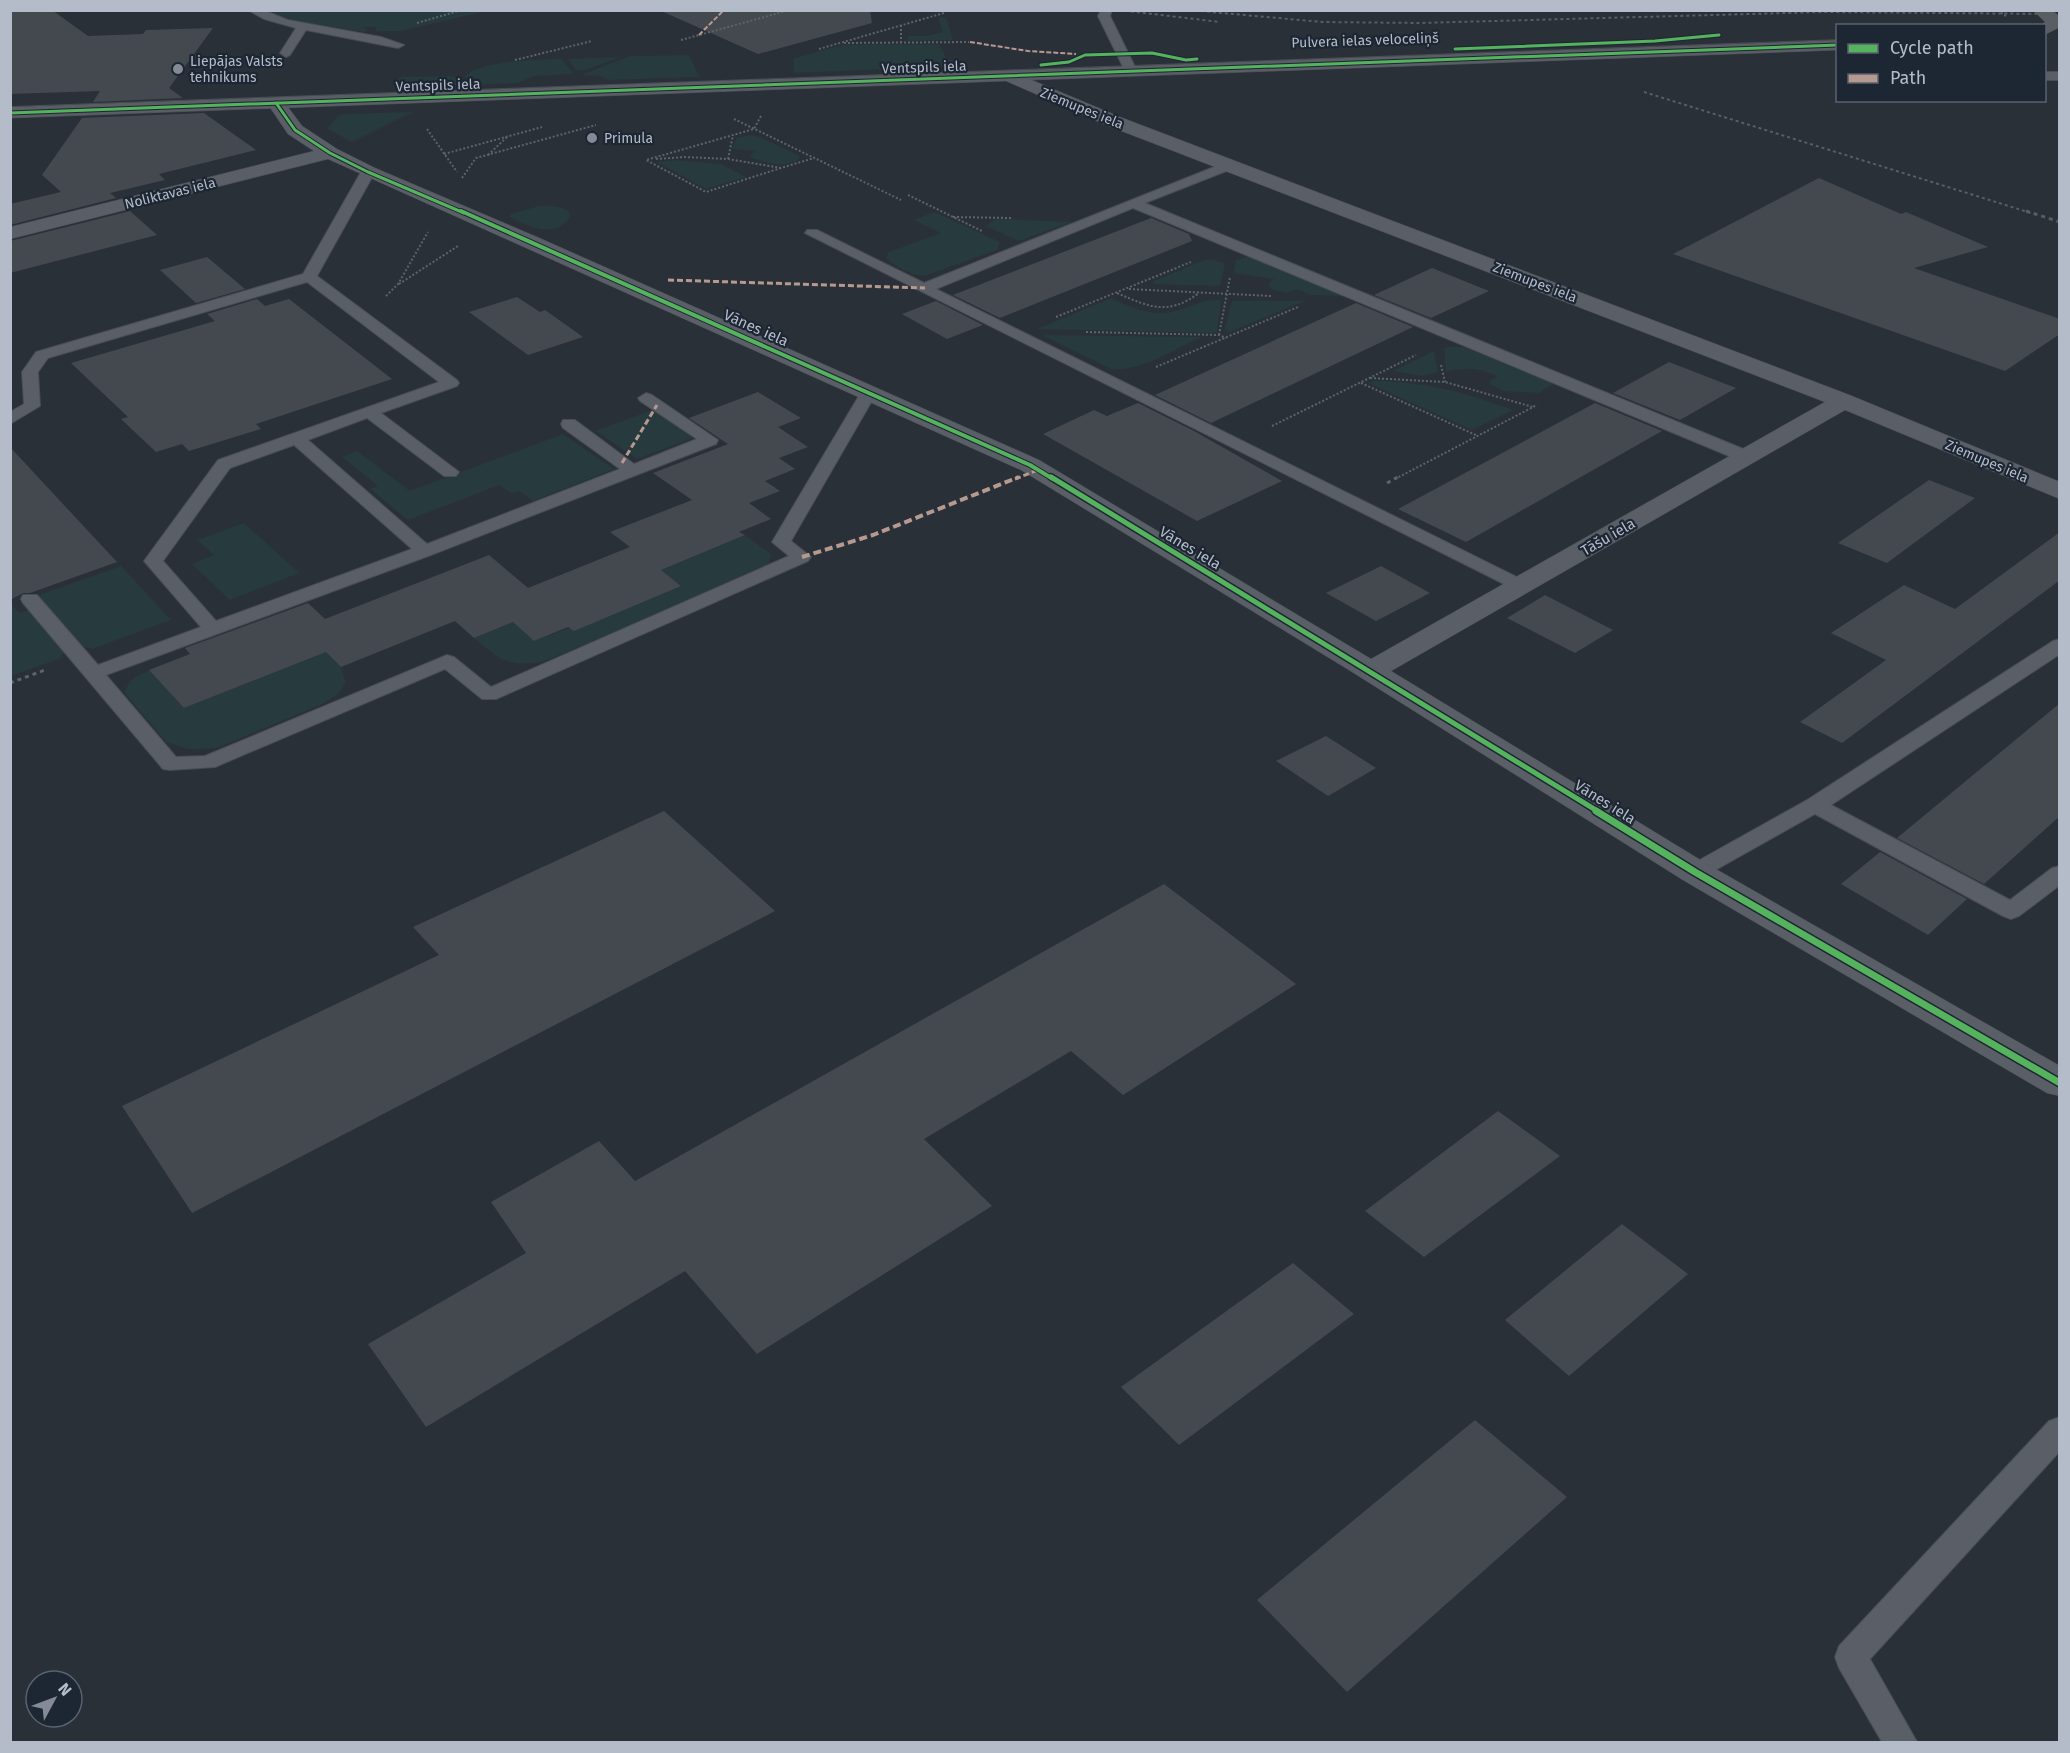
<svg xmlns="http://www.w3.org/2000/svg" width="2070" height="1753" font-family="'Fira Sans',sans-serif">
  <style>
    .green { fill: #273a3e }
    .building { fill: #444950 }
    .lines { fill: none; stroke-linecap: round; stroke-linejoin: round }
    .lane-casing { stroke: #484c53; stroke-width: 2 }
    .street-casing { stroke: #484c53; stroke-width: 1 }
    .secondary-casing { stroke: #484c53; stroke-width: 1 }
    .path-far1 { stroke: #5d636a; stroke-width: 2; stroke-dasharray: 2 2; stroke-linecap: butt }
    .path { stroke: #5d636a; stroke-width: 3; stroke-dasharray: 4 4; stroke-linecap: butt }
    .lane { fill: #5a5e66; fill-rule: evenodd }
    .street { fill: #5a5e66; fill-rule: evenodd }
    .secondary { fill: #595d64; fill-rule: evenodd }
    .rail-far1 { stroke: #595d64; stroke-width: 2; stroke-dasharray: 3 3; stroke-linecap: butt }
    .rail { stroke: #595d64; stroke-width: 3; stroke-dasharray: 4 4; stroke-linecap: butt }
    .quiet-far2 { stroke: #b69a8f; stroke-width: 2; stroke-dasharray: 5 2; stroke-linecap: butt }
    .quiet-far1 { stroke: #b69a8f; stroke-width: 3; stroke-dasharray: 6 3; stroke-linecap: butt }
    .quiet { stroke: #b69a8f; stroke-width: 4; stroke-dasharray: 8 4; stroke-linecap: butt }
    .cycleway-far3-casing { stroke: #1d2633; stroke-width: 5 }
    .cycleway-far2-casing { stroke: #1d2633; stroke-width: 6 }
    .cycleway-far1-casing { stroke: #1d2633; stroke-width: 8 }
    .cycleway-casing { stroke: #1d2633; stroke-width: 10 }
    .cycleway-far3 { stroke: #56b35d; stroke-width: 3 }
    .cycleway-far2 { stroke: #56b35d; stroke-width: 4 }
    .cycleway-far1 { stroke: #56b35d; stroke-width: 5 }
    .cycleway { stroke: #56b35d; stroke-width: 7 }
    .poi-dot { fill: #848b96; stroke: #1d2633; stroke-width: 2 }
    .labels { text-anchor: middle; stroke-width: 4.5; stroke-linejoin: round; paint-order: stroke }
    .far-street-label { font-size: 14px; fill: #b4bcc9; stroke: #1d2633 }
    .far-poi-label { font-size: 14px; fill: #b4bcc9; stroke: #1d2633; text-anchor: start }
    .street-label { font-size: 15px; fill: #b4bcc9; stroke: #1d2633 }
  </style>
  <rect width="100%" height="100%" fill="#2a3038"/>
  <g class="green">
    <path d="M266,11H487L400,31H378L375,30L377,27H363L367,30L365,32L296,21Z"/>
    <path d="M938,17L946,18L953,40L907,41L908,36H926L943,32Z"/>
    <path d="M939,44L947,60H956L958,66L794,73L793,60L795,58L842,45Z"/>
    <path d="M689,55L699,77L609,80L600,76L581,75L630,56Z"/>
    <path d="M621,57L583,71L576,70L568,59Z"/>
    <path d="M561,59L574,74L534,76L518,83L472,85L465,76C484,60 537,60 561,59Z"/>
    <path d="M449,76L455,77L461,85L401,88L396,86L398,78L402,77Z"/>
    <path d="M413,112L352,142L327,129L338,116L343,114Z"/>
    <path d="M750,135L760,137L800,156L798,160C784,168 766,163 752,158L750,156L755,151L732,149L736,138Z"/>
    <path d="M675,160L721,164L746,177L706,189L657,162Z"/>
    <path d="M539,206C550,206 560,205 569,212L570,217C554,240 528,226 509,217L511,214Z"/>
    <path d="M934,212L1000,242L997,250L924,276C913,275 893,267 886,257L889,252L941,233L914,220Z"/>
    <path d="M996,219L1072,222L1019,241L986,226Z"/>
    <path d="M1247,257L1256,259L1345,296L1311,295L1297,289L1286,293L1273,290L1268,285L1274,279L1234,273L1236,260Z"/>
    <path d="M1204,260H1214L1225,264L1220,286L1153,284L1154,281Z"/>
    <path d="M1111,298C1131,307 1153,318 1175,311C1193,306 1201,299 1221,300L1217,333L1037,329Z"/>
    <path d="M1232,301H1305L1229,332L1225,329Z"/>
    <path d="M1042,335L1202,337C1174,349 1142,372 1111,369Z"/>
    <path d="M1453,346L1466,348L1554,384L1539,393L1503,391L1490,384V381L1498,376C1478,368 1468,367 1446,371L1444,348Z"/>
    <path d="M1434,351L1438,372L1423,376L1393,371Z"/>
    <path d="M1375,381C1428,382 1464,392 1513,410L1472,430L1368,383Z"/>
    <path d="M655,409L698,436L637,459L596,431Z"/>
    <path d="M563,434L614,469L533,501L520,491L512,494L499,485L408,520L370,489L378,486L342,457L357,451L410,491Z"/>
    <path d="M244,523L299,573L230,600L192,564L214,555L197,540Z"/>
    <path d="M745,535L771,554L769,564L762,572L542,662C504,666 502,661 474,638L513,622L534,641L681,586L661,570Z"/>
    <path d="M121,566L171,620L92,649L78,645L36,596Z"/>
    <path d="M10,604L20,613L29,610L64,652L59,659L11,676Z"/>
    <path d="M326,652L341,667L346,683L338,694L322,704L217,748L188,749L166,742L124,692L131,680L149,670L184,708Z"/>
  </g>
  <g class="building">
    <path d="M10,10H52L88,36L143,34L146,30L213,28L169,88L183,98L93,102L100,91L10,94Z"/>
    <path d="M659,10H870L872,23L758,54Z"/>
    <path d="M204,113L256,150L159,174L165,180L110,193L116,198L10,225V204L61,192L42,175L82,118Z"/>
    <path d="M1819,178L1901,214L1906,212L1988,247L1914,268L2060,319V334L2005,371L1673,254Z"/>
    <path d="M130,211L157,235L10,273V241Z"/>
    <path d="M1151,218L1189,234L1192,241L1000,318L953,295Z"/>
    <path d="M207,257L245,289L196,303L160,270Z"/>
    <path d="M1432,268L1489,291L1431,318L1374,295Z"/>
    <path d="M517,297L540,312L545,310L583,337L528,355L469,312Z"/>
    <path d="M257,299L265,306L289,299L392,379L256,424L261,429L189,451L182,444L156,452L121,419L128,417L71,363L215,321L207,314Z"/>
    <path d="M936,301L983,325L947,339L902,314Z"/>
    <path d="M1356,303L1413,327L1211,423L1155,395Z"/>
    <path d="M1669,362L1736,388L1680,420L1613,393Z"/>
    <path d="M758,392L801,418L778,427L808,447L779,458L795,469L765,481L780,491L749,503L771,519L739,532L745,535L661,570L681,586L574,631L568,627L534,641L513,622L474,638L455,621L341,667L326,652L184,708L149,670L190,654L185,648L308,603L325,619L489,555L528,588L630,547L610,532L692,500L653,473L728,444L689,418Z"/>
    <path d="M1138,403L1194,431L1282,481L1197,521L1043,434L1094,410L1107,416Z"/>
    <path d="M1595,403L1662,431L1466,542L1398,509Z"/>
    <path d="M10,447L117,562L30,593H23L10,600Z"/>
    <path d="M1929,480L1975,498L1887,563L1838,543Z"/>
    <path d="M2060,532V580L1842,743L1800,722L1886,660L1831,633L1904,585L1955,609Z"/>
    <path d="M1381,566L1430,593L1376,621L1326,593Z"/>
    <path d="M1545,595L1613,630L1575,653L1507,618Z"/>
    <path d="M2060,703V816L1984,884L1897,838Z"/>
    <path d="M1326,736L1376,768L1328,796L1276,761Z"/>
    <path d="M664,811L775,911L192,1213L122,1106L439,955L413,927Z"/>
    <path d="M1880,852L1967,899L1928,935L1841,884Z"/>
    <path d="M1164,884L1296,984L1123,1095L1071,1051L924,1139L992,1206L757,1354L685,1271L426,1427L368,1344L526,1253L491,1202L599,1141L635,1181Z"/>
    <path d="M1498,1111L1560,1156L1424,1257L1365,1211Z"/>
    <path d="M1622,1224L1688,1274L1569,1376L1505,1320Z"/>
    <path d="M1293,1263L1354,1314L1179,1445L1121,1387Z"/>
    <path d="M1475,1420L1567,1497L1347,1692L1257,1600Z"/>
  </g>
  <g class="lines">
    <g class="lane-casing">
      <g id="lane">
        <path d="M248,10H263L288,20L381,37L404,45L398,48L306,30L290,55L286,57L280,53L296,28L264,19Z"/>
        <path d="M1101,10H1112L1110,16L1137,71L1135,74L1131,75L1125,71L1098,16Z"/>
        <rect x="2044" y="72" width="16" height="8"/>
        <path d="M1229,161L1234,162L1236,165L1234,168L1145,203L1753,453L1755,457L1753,461H1741L1133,208L936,289L1527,582L1529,586L1527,590L1520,592L805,233L807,230H817L924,283Z"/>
        <path d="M368,168L375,172L317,276L457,380L459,383L457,386L381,413L459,472L456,476H444L367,418L308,440L427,544L620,469L563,428L561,424L563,420H575L634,464L697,439L640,401L638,398L646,393L652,395L718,440L716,444L431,555L106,675L176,757L205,756L447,655L454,657L491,687L789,556L772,542L863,389L869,387L877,392L791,541L811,557L808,561L496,699H482L445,669L215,767L170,770L163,769L23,603L21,599L23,595H37L98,665L201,627L144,561L218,460L439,382L307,282L48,358L38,372L40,406L10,424V412L24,404L22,372L36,352L303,274L361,172ZM294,445L412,549L216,621L163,561L230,468Z"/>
        <path d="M2060,639V654L1831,805L2010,900L2052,868L2060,866V885L2019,916L2011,919L2003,916L1815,814L1703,877L1695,879L1687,877L1684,872L1687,867L1807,800L2053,641Z"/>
        <path d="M2060,1417V1451L1870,1659L1917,1742H1882L1839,1668L1835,1657L1839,1646L2049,1421Z"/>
      </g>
    </g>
    <g class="street-casing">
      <path id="street" d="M1010,71L1120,117L1852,396L2060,482V499L1845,410L1391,671L1707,864L2060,1066V1096L2047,1093L1683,880L1349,670L1021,470L328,159L10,239V227L314,151L288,134L267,103L270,99H282L302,126L337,149L375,168L537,237L1039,460L1371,659L1825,402L1106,125L1004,80L1001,76L1004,72Z"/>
    </g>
    <g class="secondary-casing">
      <g id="secondary">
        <path d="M2033,10H2052L2060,17V27L2044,35V26H2040L2045,22Z"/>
        <path d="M1838,40V50L10,118V107Z"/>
      </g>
    </g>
    <g class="path-far1">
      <path d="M1998,10L2007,17"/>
      <path d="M417,23L462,10"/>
      <path d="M901,25V42"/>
      <path d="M681,40L790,10"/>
      <path d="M844,43L969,42"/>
      <path d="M819,49L944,13"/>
      <path d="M515,60L592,41"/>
      <path d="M761,116L754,129L646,160L706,192L781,168"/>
      <path d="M734,119L901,200"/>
      <path d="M427,129L457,172"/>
      <path d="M444,154L542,127"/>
      <path d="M488,155L507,137"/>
      <path d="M656,159L685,157L728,159L781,168L814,158"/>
      <path d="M728,159L733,135"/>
      <path d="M462,178L476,158L596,125"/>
      <path d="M908,195L982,231"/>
      <path d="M953,217L1012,218"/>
      <path d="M399,284L458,246"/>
      <path d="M1129,289L1271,296"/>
      <path d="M1117,293C1149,307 1168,316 1199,293"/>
      <path d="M386,296L398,284L428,232"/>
      <path d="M1056,317L1191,262"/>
      <path d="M1086,332L1219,335L1226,338"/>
      <path d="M1219,335L1230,277"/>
      <path d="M1441,365L1445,382"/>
      <path d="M1156,367L1298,307"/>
      <path d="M1370,378L1445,382L1533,407"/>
      <path d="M1361,383L1478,436"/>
      <path d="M1272,426L1416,355"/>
      <path d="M1395,479L1537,405"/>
    </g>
    <g class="path">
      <path d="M1387,483L1398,477"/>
      <path d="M10,683L45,670"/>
    </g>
    <use href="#lane" class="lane"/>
    <use href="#street" class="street"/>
    <use href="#secondary" class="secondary"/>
    <g class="rail-far1">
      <path d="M1119,10L1220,22"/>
      <path d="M1189,10L1322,22L1420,23L1823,12L2060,14"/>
      <path d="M1644,92L2031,213"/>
    </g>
    <path class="rail" d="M2026,211L2060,222"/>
    <g class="quiet-far2">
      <path d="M699,35L724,10"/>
      <path d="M970,42L1028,51L1076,54"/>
    </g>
    <g class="quiet-far1">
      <path d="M668,280L925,288"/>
      <path d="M622,463L657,405"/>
      <path d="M1015,479L1038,470"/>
    </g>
    <path class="quiet" d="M802,557L873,535L1019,477"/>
    <g class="cycleway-far3-casing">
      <g id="cycleway-far3">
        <path d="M1455,49L1655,41L1719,35"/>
        <path d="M1041,65L1069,62L1085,55L1152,53L1186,60L1197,59"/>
        <path d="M276,103L295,130L330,153L368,172L464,213"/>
        <path d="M10,113L1838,45"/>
      </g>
    </g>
    <g class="cycleway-far2-casing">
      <path id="cycleway-far2" d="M461,211L1030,465L1053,479"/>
    </g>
    <g class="cycleway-far1-casing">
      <path id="cycleway-far1" d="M1051,477L1599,812"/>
    </g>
    <g class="cycleway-casing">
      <path id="cycleway" d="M1596,811L1695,872L2060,1083"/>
    </g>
    <use href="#cycleway-far3" class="cycleway-far3"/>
    <use href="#cycleway-far2" class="cycleway-far2"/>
    <use href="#cycleway-far1" class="cycleway-far1"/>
    <use href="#cycleway" class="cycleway"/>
  </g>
  <g class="poi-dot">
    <circle cx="178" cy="69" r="6"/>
    <circle cx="592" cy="138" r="6"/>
  </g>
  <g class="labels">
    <g class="far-street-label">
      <text transform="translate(1365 40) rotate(-2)" y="5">Pulvera ielas veloceliņš</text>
      <text transform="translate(924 67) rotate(-2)" y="5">Ventspils iela</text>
      <text transform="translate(438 85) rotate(-2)" y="5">Ventspils iela</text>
      <text transform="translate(1082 108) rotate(22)" y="5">Ziemupes iela</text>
      <text transform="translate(170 193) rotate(-14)" y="5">Noliktavas iela</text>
      <text transform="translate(1535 282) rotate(21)" y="5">Ziemupes iela</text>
      <text transform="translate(1987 461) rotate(23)" y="5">Ziemupes iela</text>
    </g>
    <g class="far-poi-label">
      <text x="190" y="66">Liepājas Valsts<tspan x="190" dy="16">tehnikums</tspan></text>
      <text x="604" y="143">Primula</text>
    </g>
    <g class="street-label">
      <text transform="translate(756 328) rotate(24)" y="5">Vānes iela</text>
      <text transform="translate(1608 537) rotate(-30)" y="5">Tāšu iela</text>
      <text transform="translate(1190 548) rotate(31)" y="5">Vānes iela</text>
      <text transform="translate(1605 802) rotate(32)" y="5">Vānes iela</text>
    </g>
  </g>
  <rect width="2070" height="1753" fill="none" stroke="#b4bcc9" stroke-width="24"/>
  <rect x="1836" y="24" width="210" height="78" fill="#1d2633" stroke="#59626f" stroke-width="1.5"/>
  <rect x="1848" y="44" width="30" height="9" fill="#56b35d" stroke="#59626f" stroke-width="1.5"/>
  <text x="1890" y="54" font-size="18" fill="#b4bcc9">Cycle path</text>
  <rect x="1848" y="74" width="30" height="9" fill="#b69a8f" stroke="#59626f" stroke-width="1.5"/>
  <text x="1890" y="84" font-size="18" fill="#b4bcc9">Path</text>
  <g transform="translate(54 1699) rotate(49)"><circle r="28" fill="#1d2633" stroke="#59626f" stroke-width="1.5"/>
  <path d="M0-4.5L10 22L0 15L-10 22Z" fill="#848b96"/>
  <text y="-9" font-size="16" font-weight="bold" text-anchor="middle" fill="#b4bcc9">N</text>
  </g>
</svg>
